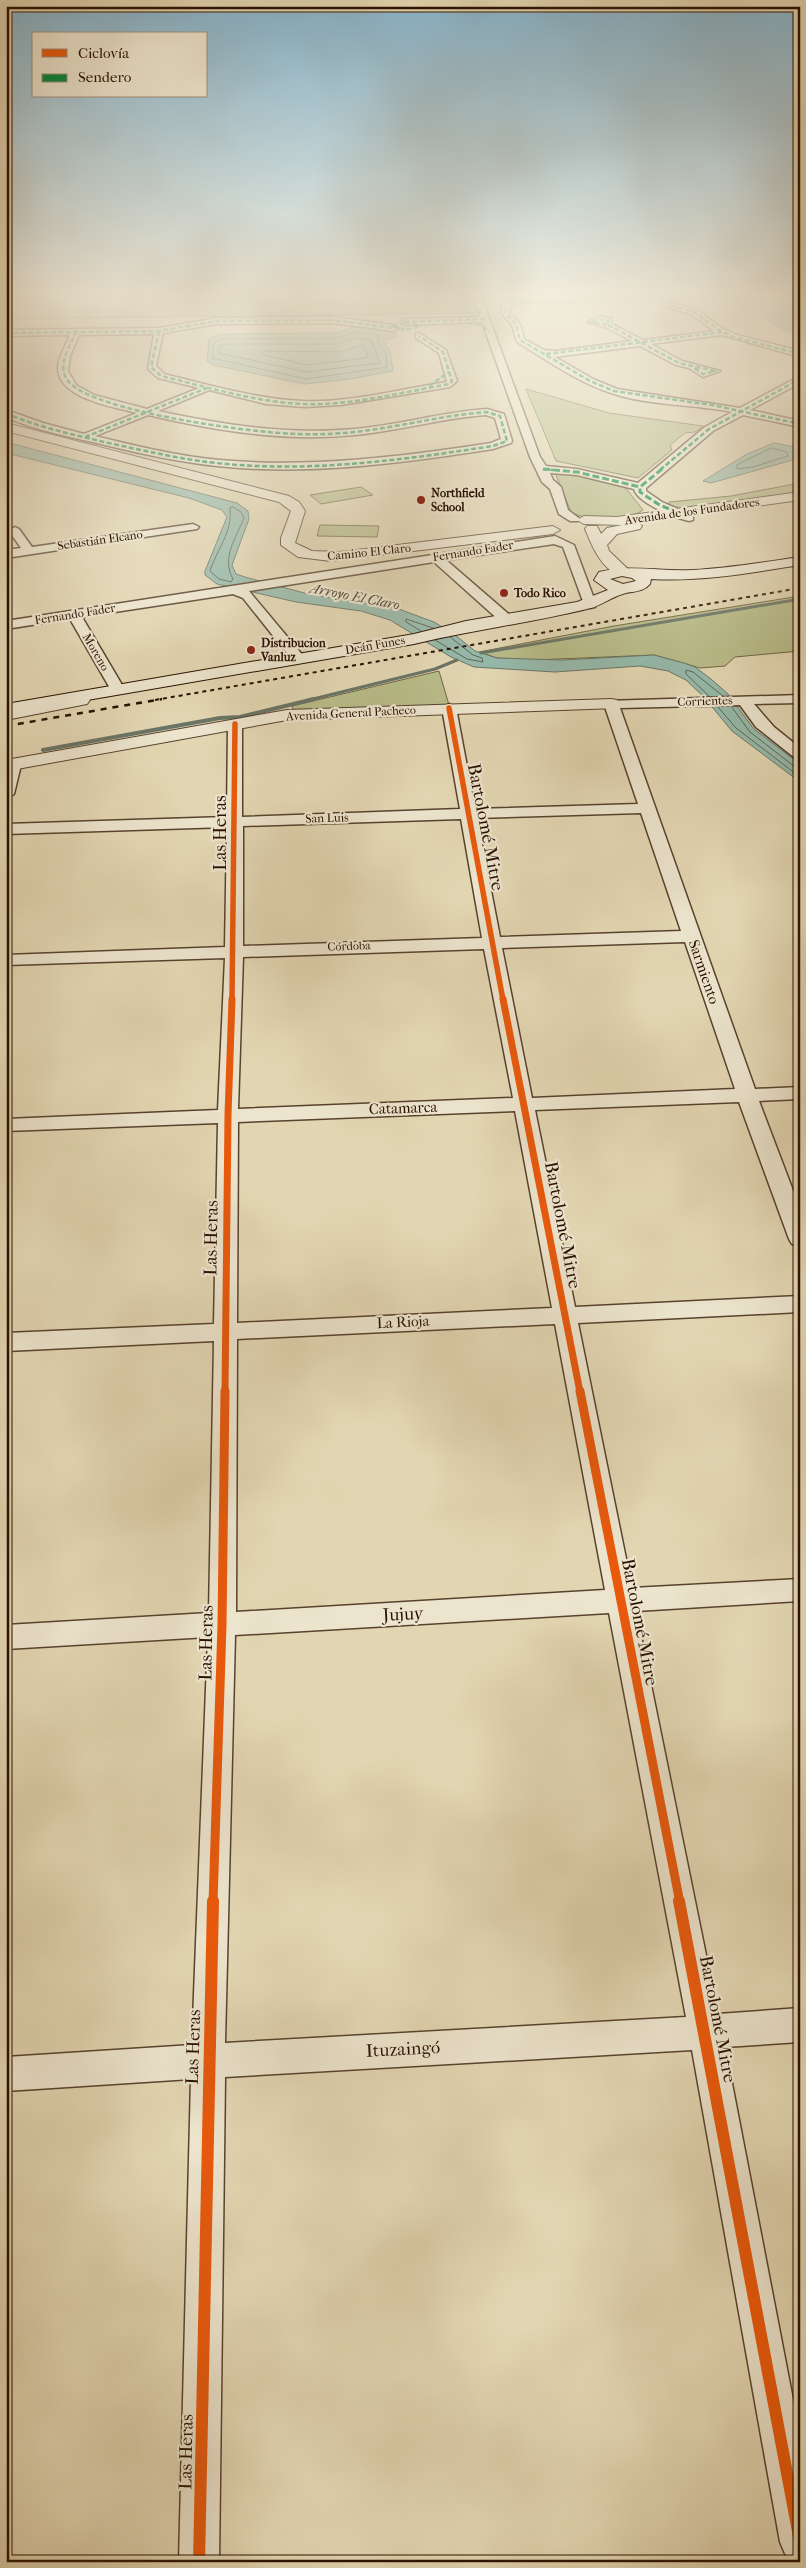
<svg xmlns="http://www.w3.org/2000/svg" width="806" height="2568" font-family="'IM FELL French Canon',serif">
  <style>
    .green { fill: #b8bc89; stroke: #716645 }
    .water { fill: #95b9aa; stroke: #6a7566 }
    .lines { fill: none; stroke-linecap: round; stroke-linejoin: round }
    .shore { stroke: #606456; stroke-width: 1 }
    .stream-far1 { stroke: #6a7566; stroke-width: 3 }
    .stream { stroke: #6a7566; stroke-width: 4 }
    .minor-casing { stroke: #58422d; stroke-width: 3 }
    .tertiary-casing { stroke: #58422d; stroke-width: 2 }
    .secondary-casing { stroke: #2a1001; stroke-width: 2 }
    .minor { fill: #ece4cd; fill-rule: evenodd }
    .tertiary { fill: #ece4cd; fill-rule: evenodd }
    .secondary { fill: #ece4cd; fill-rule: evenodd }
    .rail-far1 { stroke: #2a1001; stroke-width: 2; stroke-dasharray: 4 4; stroke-linecap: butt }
    .rail { stroke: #2a1001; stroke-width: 2.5; stroke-dasharray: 6 6; stroke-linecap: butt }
    .quiet-far1 { stroke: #00873e; stroke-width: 2.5; stroke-dasharray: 5 2.5; stroke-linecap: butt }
    .quiet { stroke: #00873e; stroke-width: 3; stroke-dasharray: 7 3; stroke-linecap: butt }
    .cycleway-far3-casing { stroke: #ece4cd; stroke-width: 8 }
    .cycleway-far2-casing { stroke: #ece4cd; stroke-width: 10 }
    .cycleway-far1-casing { stroke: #ece4cd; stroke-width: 12 }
    .cycleway-casing { stroke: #ece4cd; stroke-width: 15 }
    .cycleway-far3 { stroke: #e8590c; stroke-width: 5.5 }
    .cycleway-far2 { stroke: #e8590c; stroke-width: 7 }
    .cycleway-far1 { stroke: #e8590c; stroke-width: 9 }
    .cycleway { stroke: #e8590c; stroke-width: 12 }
    .poi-dot { fill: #8f2418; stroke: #ece4cd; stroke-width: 2 }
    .labels { text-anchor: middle; stroke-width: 4.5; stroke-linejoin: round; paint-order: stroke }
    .far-poi-label { font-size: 12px; font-weight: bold; fill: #2a1001; stroke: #ece4cd; text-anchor: start }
    .far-street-label { font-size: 12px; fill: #2a1001; stroke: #ece4cd }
    .far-water-label { font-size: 14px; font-style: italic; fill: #4f4b3c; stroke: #ece4cd }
    .street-label { font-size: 15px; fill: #2a1001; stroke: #ece4cd }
    .near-street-label { font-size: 18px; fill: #2a1001; stroke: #ece4cd }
  </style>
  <rect width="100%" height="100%" fill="#e2d6b2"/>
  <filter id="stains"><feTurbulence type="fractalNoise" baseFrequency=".004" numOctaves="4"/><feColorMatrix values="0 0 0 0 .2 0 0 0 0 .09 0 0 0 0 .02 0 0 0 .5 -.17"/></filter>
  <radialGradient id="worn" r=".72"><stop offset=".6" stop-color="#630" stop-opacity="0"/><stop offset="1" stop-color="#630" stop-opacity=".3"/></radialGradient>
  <g class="green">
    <path d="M6,293H479L487,313L6,319Z"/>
    <path d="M526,389L609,413L703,426L695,432L685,433L670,445L672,450L638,478L556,461Z"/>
    <path d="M558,473L577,475L624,486L643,510C626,522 589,522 571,512L556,475Z"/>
    <path d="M800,483V494L686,509L669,505V502L731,496Z"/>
    <path d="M361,487L373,495L321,504L310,495Z"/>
    <path d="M320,525L379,526L377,537L317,536Z"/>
    <path d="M800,596V651L735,657L725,666L700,668L654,655L533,660L497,658L479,652L614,626Z"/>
    <path d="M439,671L449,705L294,711L292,706Z"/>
  </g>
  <g class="water">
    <path d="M708,293H800V334L780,328L752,309Z"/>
    <path d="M354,327L381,329L396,334V337L383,341L390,351L393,371L350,379L305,384L213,365L207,361L209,339L221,334L336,333Z"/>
    <path d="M6,442L237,503L248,511L249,519L232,565L236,574L245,577L308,594L396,608L434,622L455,635L475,651L497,658L563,660L654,655L684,663L695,667L711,679L728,694L754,729L800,764V782L732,731L703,696L686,680L668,671L640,666L555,672L474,667L451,657L390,620L361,611L296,602L217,584L205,575V571L227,517L222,510L189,498L6,453Z"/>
    <path d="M774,443L800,448V458L711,483L703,481L747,454Z"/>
  </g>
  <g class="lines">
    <g class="shore">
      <path d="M719,293L754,305L781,323L800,329"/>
      <path d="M740,293L800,322"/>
      <path d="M356,332L379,335L378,344L386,353L387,367L306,379L212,358L214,342L222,339L336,338Z"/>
      <path d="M357,338L371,340L380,363L306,372L219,353L220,346L229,344H337Z"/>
      <path d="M363,345L368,354L367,358L306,365L261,354L264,351L340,352Z"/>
      <path d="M772,448L787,452L788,456L753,467L737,469V465Z"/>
      <path d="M233,507L241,512L244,518C236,538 221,558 233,579L231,582L219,579L210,571C217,549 233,532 230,508Z"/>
      <path d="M421,631L406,622V619L433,628"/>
      <path d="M435,640L467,659L483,662L482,658L473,655L450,637"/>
      <path d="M710,697L686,674V670L693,672L723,696"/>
      <path d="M731,706L750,732L795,767L800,768"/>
      <path d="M718,707L736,728L800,777"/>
    </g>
    <g class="stream-far1">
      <path d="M481,653L800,599"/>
      <path d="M309,700L435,669L457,660"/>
    </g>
    <path class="stream" d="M43,750L220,718L240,717L314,699"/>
    <g class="minor-casing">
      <g id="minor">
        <path d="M472,293H480L540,457L546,466L577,469L638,483L705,427L732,412C692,404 649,406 611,393C577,382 547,360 517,342L512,325L501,312L504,302L515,298L672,293L670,300L673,303L697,310L722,328L737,335L800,351V357L722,335L651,344L682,361L720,371L703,377L689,368L676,365L640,346L555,357L593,379L617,389L740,408L800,376V383L750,410L800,421V427L743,415L713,431L646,488V491L662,502L693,516V520L689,521C676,518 637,503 634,489L577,475L550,473L553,480L561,487L568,510L580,519L578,521H570L559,514L550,489L542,482L530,457L482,322L405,325L401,322L405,319L480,317ZM662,300L667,307L691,314L714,331L643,340L612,324L611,318L599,316L588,322L605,327L632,341L556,351L544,350L524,339L520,324L509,312L511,305L516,303Z"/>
        <path d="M332,317L394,325L398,328L394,331L332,323L217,324L163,333L156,366L164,374C210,385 256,399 303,401C350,403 400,389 447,382L439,353L416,338V334L419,333L446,350L457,381L450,387L341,405L305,407L266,404L209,390L158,411C223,425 289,435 355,429C399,425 442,412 487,409L504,414L512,441L511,443L493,449C402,463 309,476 217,466C179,462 142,454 105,445C72,437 37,431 6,417V410L43,423L84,434L137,413C115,407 57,399 58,367C59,356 66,345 70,335L6,336V330L159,328L217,318ZM154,334L148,369L158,378L199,388L147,409L94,395L76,385L68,371L70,356L79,335ZM148,415C216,431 286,442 355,435C399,431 442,418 486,415L495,418L501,439L491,443C401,457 310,468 219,460C177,456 136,446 95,436Z"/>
        <path d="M193,524L199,527L197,529L6,558V550L21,548L9,531L15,527L19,529L32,547Z"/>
        <path d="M555,536L574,545L596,604L595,607L590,608L584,604L563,547L554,544L446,560L511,616L512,619L506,623L501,622L434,562L249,591L305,658L298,662L293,661L243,598L233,594L82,617L125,690L118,694L111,690L70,619L6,629V621Z"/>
        <path d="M800,695V703L754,704L774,727L800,748V759L795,758L756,727L740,705L620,708L755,1089L800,1087V1099L759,1101L800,1209V1246L792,1244L789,1239L739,1102L535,1110L575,1307L800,1296V1312L578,1323L632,1588L800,1579V1601L636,1611L718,2014L800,2008V2042L725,2047L800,2436V2562L786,2556L780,2542L692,2050L225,2077L219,2562H179L191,2079L6,2091V2057L192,2045L208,1637L6,1649V1625L209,1613L214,1341L6,1351V1333L214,1324L218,1123L6,1131V1119L218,1110L225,958L6,965V955L225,947L227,827L6,834V824L227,817L228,724L235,720L242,724V817L460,809L442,708L449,704L456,708L475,809L638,804L604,704L606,701ZM641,813L681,931L500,937L477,818ZM461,819L482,938L243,946V826ZM685,942L735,1089L532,1098L502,948ZM484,949L513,1098L238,1109L243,957ZM515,1111L552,1308L237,1323L238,1122ZM555,1324L605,1590L236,1612L237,1339ZM609,1613L686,2017L225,2043L235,1635Z"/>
        <path d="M13,760L21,765L14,794L6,799V764Z"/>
      </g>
    </g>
    <g class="tertiary-casing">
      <g id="tertiary">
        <path d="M6,423L289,496L299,502L305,511L295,543L312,551L340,552L553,526L560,530L553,534L331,561L298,557L281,545V538L291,511L279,502L6,431Z"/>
        <path d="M800,492V500L638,522L642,526L640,529L617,534L607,545L609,551L630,571L622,576C602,571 592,546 585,529L587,526H597L601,534L607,528L622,525L584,524L577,520L584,516L617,517Z"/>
        <path d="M81,695L87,696L90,700L87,704L6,720V710Z"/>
        <path d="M611,699L617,700L620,704L617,708L287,720L6,771V760L287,710Z"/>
      </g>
    </g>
    <g class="secondary-casing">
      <path id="secondary" d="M800,557V565C750,573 701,582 651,579L650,584C643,592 635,591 626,593C613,596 601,606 587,609C530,623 471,630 414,644L6,714V704L414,634L466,621L577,602L608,590L594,580L599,572C630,564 661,572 693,570C729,568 765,562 800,557ZM622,576L632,578L636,581L623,584L610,579Z"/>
    </g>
    <use href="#minor" class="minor"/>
    <use href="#tertiary" class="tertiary"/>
    <use href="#secondary" class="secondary"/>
    <path class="rail-far1" d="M155,700L800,588"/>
    <path class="rail" d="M6,726L162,699"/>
    <g class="quiet-far1">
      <path d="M668,293L666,300L670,305L694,312L719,330L734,337L800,354"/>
      <path d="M667,297L515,301L507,304L505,312L516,324L520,340L590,381L614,391L712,405L800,424"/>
      <path d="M470,317L478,314L481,306"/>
      <path d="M599,319L608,320V325L592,322Z"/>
      <path d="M405,322L485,319"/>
      <path d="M405,322L419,326L406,330L391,326Z"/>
      <path d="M468,323L480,325L490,331"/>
      <path d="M608,325L679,363L715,371L703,374L694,368"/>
      <path d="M159,331L151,367L161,376C208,387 255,402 303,404C351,406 402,392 450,384L452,381L443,352L419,336"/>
      <path d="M6,333L159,331L217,321L332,320L394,328"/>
      <path d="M546,354L723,332"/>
      <path d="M429,386L449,372"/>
      <path d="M6,413C37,427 71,434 104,442C142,450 178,459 216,463C309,473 402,460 493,446L507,441L500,416L487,412C443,415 400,427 355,432C327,435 297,435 268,432C232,429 82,409 66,378C58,363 70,346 76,332"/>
      <path d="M85,437L207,388"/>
      <path d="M543,469L553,470"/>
      <path d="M660,470L709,429L800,379"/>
    </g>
    <g class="quiet">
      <path d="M543,469L577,472L640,487"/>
      <path d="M662,469L640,487V492L658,504L689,518"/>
    </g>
    <g class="cycleway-far3-casing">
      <g id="cycleway-far3">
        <path d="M449,708L503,1000"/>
        <path d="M232,1000L235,724"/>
      </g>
    </g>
    <g class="cycleway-far2-casing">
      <g id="cycleway-far2">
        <path d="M503,999L580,1392"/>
        <path d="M225,1392L228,1115L232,999"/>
      </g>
    </g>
    <g class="cycleway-far1-casing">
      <g id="cycleway-far1">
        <path d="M580,1391L680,1903"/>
        <path d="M213,1903L222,1625L225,1391"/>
      </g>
    </g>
    <g class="cycleway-casing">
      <g id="cycleway">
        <path d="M679,1901L800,2542"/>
        <path d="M199,2562L213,1901"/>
      </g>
    </g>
    <use href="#cycleway-far3" class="cycleway-far3"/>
    <use href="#cycleway-far2" class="cycleway-far2"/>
    <use href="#cycleway-far1" class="cycleway-far1"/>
    <use href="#cycleway" class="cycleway"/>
  </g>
  <linearGradient id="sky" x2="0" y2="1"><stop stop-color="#87b6cf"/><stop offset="0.45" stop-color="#f2eddc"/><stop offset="1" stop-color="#f2eddc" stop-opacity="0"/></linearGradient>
  <rect width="806" height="652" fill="url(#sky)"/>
  <g class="poi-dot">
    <circle cx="421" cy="500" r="5"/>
    <circle cx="504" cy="593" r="5"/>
    <circle cx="251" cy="650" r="5"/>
  </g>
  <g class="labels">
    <g class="far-poi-label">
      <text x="431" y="497">Northfield<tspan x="431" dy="14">School</tspan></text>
      <text x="514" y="597">Todo Rico</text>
      <text x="261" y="647">Distribucion<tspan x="261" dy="14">Vanluz</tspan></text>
    </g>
    <g class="far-street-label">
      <text transform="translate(692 511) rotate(-8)" y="4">Avenida de los Fundadores</text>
      <text transform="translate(100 540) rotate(-8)" y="4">Sebastián Elcano</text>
      <text transform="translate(473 551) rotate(-9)" y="4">Fernando Fader</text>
      <text transform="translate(369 552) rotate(-6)" y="4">Camino El Claro</text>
      <text transform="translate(75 614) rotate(-9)" y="4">Fernando Fader</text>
      <text transform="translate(375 645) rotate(-10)" y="4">Deán Funes</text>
      <text transform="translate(96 652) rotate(60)" y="4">Moreno</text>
      <text transform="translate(705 701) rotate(-2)" y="4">Corrientes</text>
      <text transform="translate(351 713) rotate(-3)" y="4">Avenida General Pacheco</text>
      <text transform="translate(327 818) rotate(-2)" y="4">San Luis</text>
      <text transform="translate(349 946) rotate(-2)" y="4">Córdoba</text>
    </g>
    <g class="far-water-label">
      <text transform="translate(355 596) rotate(11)" y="5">Arroyo El Claro</text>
    </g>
    <g class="street-label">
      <text transform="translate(704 972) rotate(71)" y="5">Sarmiento</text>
      <text transform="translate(403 1108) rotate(-2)" y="5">Catamarca</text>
      <text transform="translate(403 1322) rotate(-3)" y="5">La Rioja</text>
    </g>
    <g class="near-street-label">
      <text transform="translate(486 827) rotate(79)" y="6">Bartolomé Mitre</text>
      <text transform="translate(220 833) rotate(-90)" y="6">Las Heras</text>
      <text transform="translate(563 1225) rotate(79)" y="6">Bartolomé Mitre</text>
      <text transform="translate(211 1238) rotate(-89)" y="6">Las Heras</text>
      <text transform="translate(403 1614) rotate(-3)" y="6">Jujuy</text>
      <text transform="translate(640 1622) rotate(79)" y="6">Bartolomé Mitre</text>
      <text transform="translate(206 1643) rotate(-89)" y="6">Las Heras</text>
      <text transform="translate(718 2019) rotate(79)" y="6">Bartolomé Mitre</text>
      <text transform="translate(193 2047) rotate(-88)" y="6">Las Heras</text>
      <text transform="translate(403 2049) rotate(-3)" y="6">Ituzaingó</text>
      <text transform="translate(186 2452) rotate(-89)" y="6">Las Heras</text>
    </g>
  </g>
  <rect width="806" height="2568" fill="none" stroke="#e2d6b2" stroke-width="25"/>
  <rect x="8" y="8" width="791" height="2553" fill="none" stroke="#2a1001" stroke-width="2.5"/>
  <rect x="12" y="12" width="781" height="2543" fill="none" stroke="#2a1001"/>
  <rect x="32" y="32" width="175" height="65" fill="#ece4cd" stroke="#9e8f7b"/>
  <rect x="42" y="49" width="25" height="8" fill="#e8590c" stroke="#9e8f7b"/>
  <text x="78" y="58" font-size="15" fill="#2a1001">Ciclovía</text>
  <rect x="42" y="74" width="25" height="8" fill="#00873e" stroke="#9e8f7b"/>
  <text x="78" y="82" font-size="15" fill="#2a1001">Sendero</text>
  <rect width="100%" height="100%" filter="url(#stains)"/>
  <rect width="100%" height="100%" fill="url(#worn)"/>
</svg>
